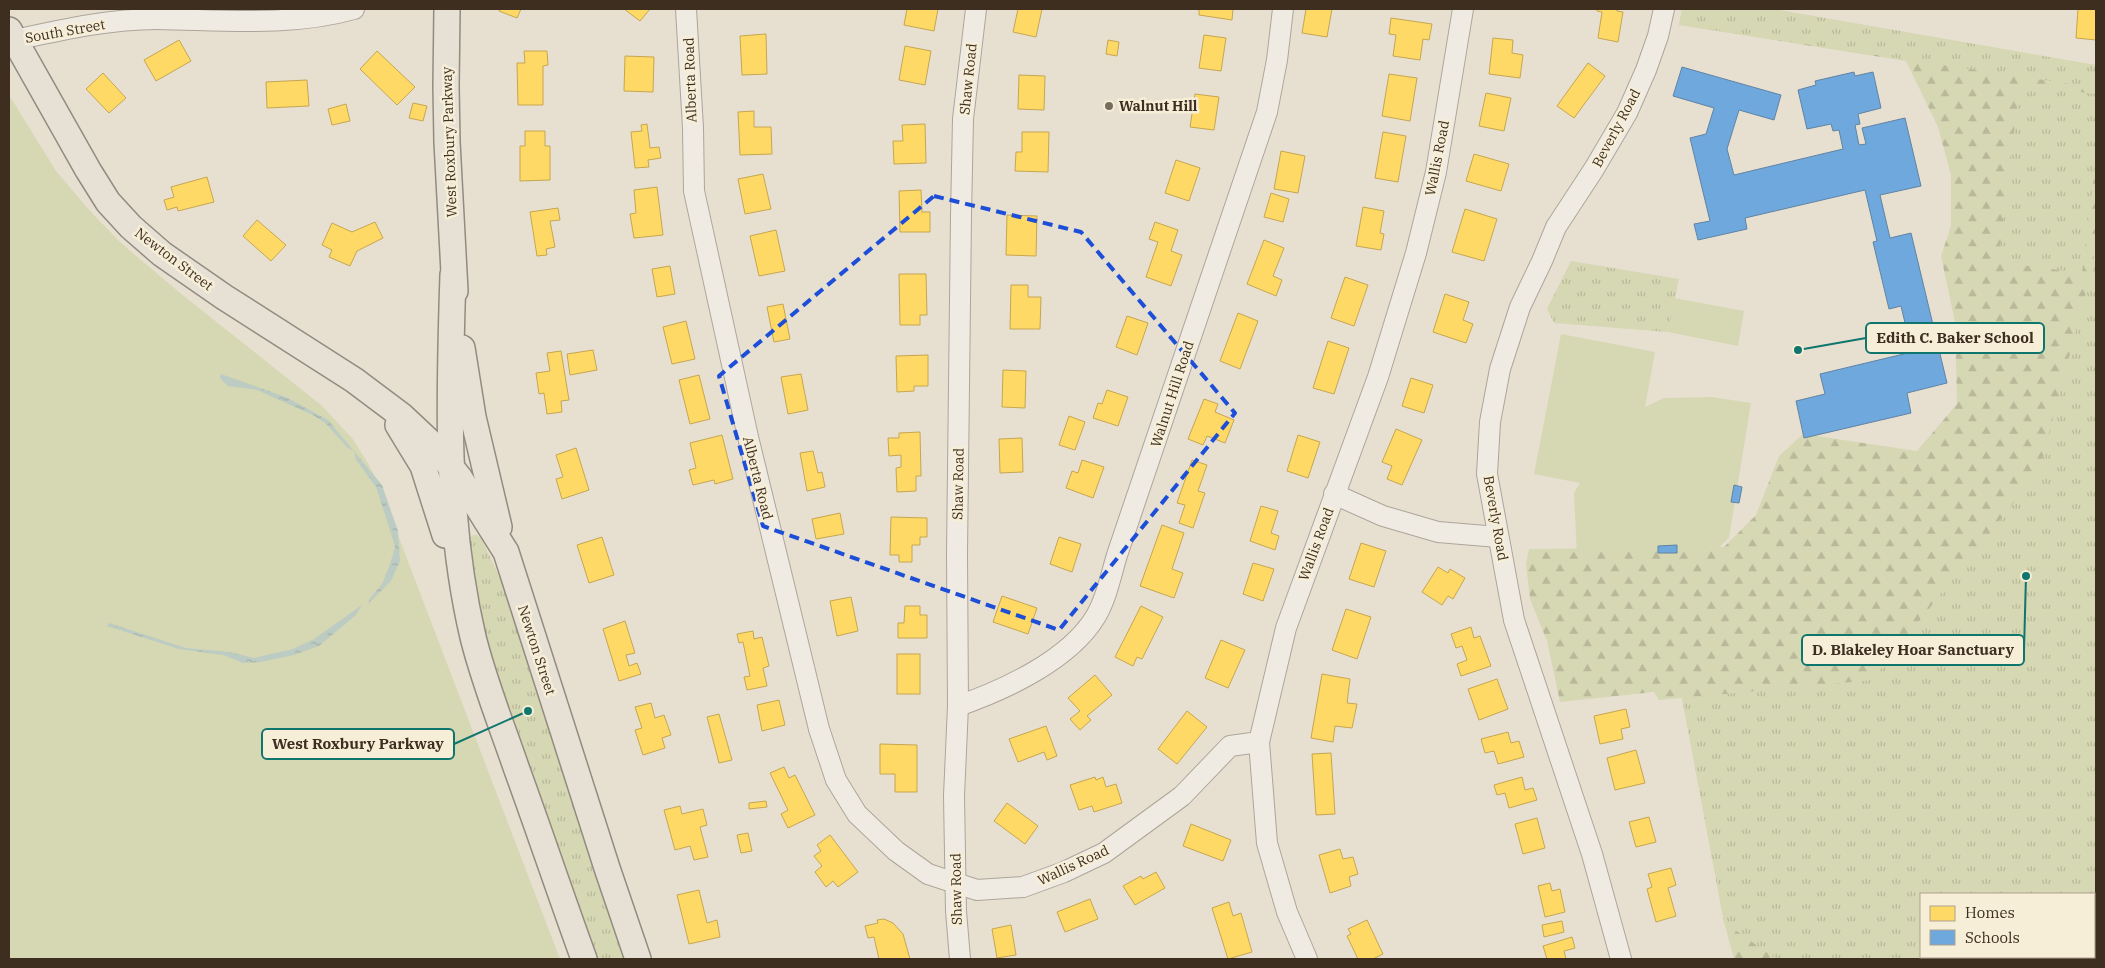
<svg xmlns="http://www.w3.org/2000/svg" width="2105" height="968" font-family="'IBM Plex Serif',serif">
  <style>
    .grass { fill: #d6d7b3 }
    .forest { fill: url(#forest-firs); fill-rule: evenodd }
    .park { fill: url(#park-tufts); fill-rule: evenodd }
    .water { fill: url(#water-ripples) }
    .homes { fill: #ffd966; stroke: #c5a651 }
    .schools { fill: #6fa8dc; stroke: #6083a4 }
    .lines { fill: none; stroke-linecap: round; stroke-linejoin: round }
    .minor-casing { stroke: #ada599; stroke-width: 22 }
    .major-casing { stroke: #928b80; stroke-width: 28 }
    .minor { stroke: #efebe3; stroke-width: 20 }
    .major { stroke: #e6e1d4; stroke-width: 25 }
    .marked { fill: none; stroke: #1d4ed8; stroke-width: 4; stroke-dasharray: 10 6; stroke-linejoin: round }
    .poi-dot { fill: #786c5e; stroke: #f7eed8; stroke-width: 2 }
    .labels { text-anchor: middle; stroke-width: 5; stroke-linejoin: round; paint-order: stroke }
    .street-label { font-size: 14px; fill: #3d2e20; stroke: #f7eed8 }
    .poi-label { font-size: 14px; font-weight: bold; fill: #3d2e20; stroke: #f7eed8; text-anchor: start }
    .leader { fill: none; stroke: #0f766e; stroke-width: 2 }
    .callout-dot { fill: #0f766e; stroke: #f7eed8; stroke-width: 2 }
    .callout { fill: #f7eed8; stroke: #0f766e; stroke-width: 2 }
    .callout-label { font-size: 15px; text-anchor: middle; font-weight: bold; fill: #3d2e20 }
  </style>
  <defs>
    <pattern id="forest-firs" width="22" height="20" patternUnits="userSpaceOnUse" patternTransform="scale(1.25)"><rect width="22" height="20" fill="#d6d7b3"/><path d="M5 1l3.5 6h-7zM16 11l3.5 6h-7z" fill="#b9b99a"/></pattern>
    <pattern id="park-tufts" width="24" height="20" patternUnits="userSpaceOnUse" patternTransform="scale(1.25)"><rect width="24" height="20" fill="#d6d7b3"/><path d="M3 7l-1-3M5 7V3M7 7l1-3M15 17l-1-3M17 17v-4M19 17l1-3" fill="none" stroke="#b9b99a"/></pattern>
    <pattern id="water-ripples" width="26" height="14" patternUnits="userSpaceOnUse" patternTransform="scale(1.25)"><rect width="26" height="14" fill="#bcccc2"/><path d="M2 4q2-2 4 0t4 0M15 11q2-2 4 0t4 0" fill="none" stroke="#a2b0a6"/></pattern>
  </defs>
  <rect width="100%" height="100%" fill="#e7e0d1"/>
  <g class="grass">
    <path d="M9,95L56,171L91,212L121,243L180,293L321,405L352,438L369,465L378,483L560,959H9Z"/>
    <path d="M1674,298L1744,311L1738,346L1668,332Z"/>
    <path d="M1561,334L1655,352L1645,407L1664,398L1712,397L1751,403L1729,538L1717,549L1577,557L1574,493L1580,483L1534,474Z"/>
  </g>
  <path class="forest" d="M1682,9L2096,65V959H1734L1724,922L1682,698L1659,700L1654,692L1560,702L1547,641L1530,599L1526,564L1529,549L1724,547L1756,515L1779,456L1803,434L1917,451L1957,404L1955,322L1941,256L1951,226V175L1938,127L1906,61L1679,25ZM1921,894H2094V957H1921Z"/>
  <g class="park">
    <path d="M1682,9H1773L2096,65V88L1679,25Z"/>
    <path d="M2020,84L2096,94V157L2082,273L1998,262Z"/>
    <path d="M2096,232V959H1776L1724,922L1682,698L1872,680L2039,471L2093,266ZM2094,894V957H1921V894Z"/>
    <path d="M1571,261L1679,279L1668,332L1554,323L1547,309Z"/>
    <path d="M473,535H477L482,540L513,606L631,959H596L486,645L466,541Z"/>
  </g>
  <g class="water">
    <path d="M221,374L288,398L328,420L382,485L398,531L400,561L391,581L368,604C370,596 377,591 382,584C384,581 395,551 395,546L376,487L356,460L354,451L348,448L325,423L313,415L257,390L228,386L220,378Z"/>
    <path d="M362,605L356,615L319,646L294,655L261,662L243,663L223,655L179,649L107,626L109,623L186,648L230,652L254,658L293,649L314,639Z"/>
  </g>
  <g class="homes">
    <path d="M500,9H521L517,18L499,11Z"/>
    <path d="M624,9H650L640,21Z"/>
    <path d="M907,9H938L934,31L904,25Z"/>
    <path d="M1018,9H1042L1036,37L1013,32Z"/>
    <path d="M1199,9H1233L1232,20L1199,15Z"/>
    <path d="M1306,9H1332L1327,37L1302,33Z"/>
    <path d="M1597,9H1617V11L1623,12L1618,42L1598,38L1602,12L1597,11Z"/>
    <path d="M2078,9H2096V40L2076,38Z"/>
    <path d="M1391,18L1432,24L1429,40L1423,39L1420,60L1393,56L1396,35L1389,34Z"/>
    <path d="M766,34L767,74L742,75L740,36Z"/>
    <path d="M1204,35L1226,38L1221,71L1199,68Z"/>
    <path d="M1493,38L1513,40L1512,53L1523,55L1520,78L1489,74Z"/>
    <path d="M179,40L191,61L156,81L144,60Z"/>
    <path d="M1108,40L1119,42L1117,56L1106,54Z"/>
    <path d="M905,46L931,51L925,85L899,80Z"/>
    <path d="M377,51L415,87L397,105L360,69Z"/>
    <path d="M524,51H547L548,65L543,66V105H518L517,63H525Z"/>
    <path d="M625,56L654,57L653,92L624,91Z"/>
    <path d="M1588,63L1605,76L1574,118L1557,106Z"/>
    <path d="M103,73L126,98L109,113L86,89Z"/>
    <path d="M1389,74L1417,78L1410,121L1382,116Z"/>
    <path d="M1019,75L1045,76L1044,110L1018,109Z"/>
    <path d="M307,80L309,106L267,108L266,82Z"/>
    <path d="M1486,93L1511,98L1504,131L1479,126Z"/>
    <path d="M1195,94L1219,97L1214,130L1190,127Z"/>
    <path d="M413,103L427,106L423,121L409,118Z"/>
    <path d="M346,104L350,121L332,125L328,109Z"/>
    <path d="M754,111V127H771L772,154L740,155L738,112Z"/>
    <path d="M647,124L650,148L659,147L661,158L648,160L649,167L635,168L631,132L642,131L641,125Z"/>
    <path d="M925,124L926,163L894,164L893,141H903L902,125Z"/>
    <path d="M525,131H545V146H550V180L520,181V146H525Z"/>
    <path d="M1022,132H1049L1048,172L1015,171L1016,152H1022Z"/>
    <path d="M1383,132L1406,136L1398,182L1375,178Z"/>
    <path d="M1281,151L1305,156L1298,193L1274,189Z"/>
    <path d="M1474,154L1509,164L1501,191L1466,181Z"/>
    <path d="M1176,160L1200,168L1189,201L1165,193Z"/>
    <path d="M763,174L771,209L745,214L738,179Z"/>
    <path d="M207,177L214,202L178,211L177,207L167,210L164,200L174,197L171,187Z"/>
    <path d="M657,187L663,235L634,238L630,214L636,213L634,190Z"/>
    <path d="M921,190L922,212H930V232H900L899,191Z"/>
    <path d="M1271,193L1289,199L1283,222L1264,217Z"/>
    <path d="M1363,207L1384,211L1380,233L1384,234L1381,250L1356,246Z"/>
    <path d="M558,208L560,220L550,221L555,247L546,249L547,255L537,256L530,212Z"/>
    <path d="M1465,209L1497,219L1484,261L1452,252Z"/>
    <path d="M1007,215L1037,216L1036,256L1006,255Z"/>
    <path d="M257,220L286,245L271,261L243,236Z"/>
    <path d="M375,222L383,238L357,251L350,266L329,257L332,250L322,245L332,223L352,232Z"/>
    <path d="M1155,222L1178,230L1171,251L1182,255L1171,286L1146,277L1158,242L1149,239Z"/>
    <path d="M776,230L785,271L759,276L750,236Z"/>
    <path d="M1264,240L1284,248L1273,276L1282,280L1276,296L1247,284Z"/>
    <path d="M670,266L675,294L657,297L652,269Z"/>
    <path d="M899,274H926L927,315H920V325H900Z"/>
    <path d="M1345,277L1368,285L1354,326L1331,318Z"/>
    <path d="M1011,285H1028V297H1041L1040,329H1010Z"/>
    <path d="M1445,294L1469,302L1463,320L1473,324L1466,343L1433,332Z"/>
    <path d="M783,304L790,339L774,342L767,307Z"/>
    <path d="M1238,313L1258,321L1240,369L1220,361Z"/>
    <path d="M1127,316L1148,323L1137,355L1116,347Z"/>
    <path d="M686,321L695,359L672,364L663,327Z"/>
    <path d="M1328,341L1349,348L1334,394L1313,388Z"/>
    <path d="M593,350L597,370L570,375L567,354Z"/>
    <path d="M561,351L569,400L561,401L562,412L547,414L544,393L539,394L536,373L550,371L547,353Z"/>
    <path d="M928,355V386H914V391L897,392L896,356Z"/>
    <path d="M1003,370L1026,371L1025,408L1002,407Z"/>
    <path d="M801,374L808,410L788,414L781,377Z"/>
    <path d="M699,375L710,419L690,424L679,380Z"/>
    <path d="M1411,378L1433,385L1424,413L1402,406Z"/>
    <path d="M1107,390L1128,397L1118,426L1093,418L1098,403L1102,404Z"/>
    <path d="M1204,399L1218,404L1215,412L1234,420L1225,443L1207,436L1203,445L1188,439Z"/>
    <path d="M1069,416L1085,422L1075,450L1059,445Z"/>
    <path d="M1396,429L1422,440L1402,485L1387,479L1392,466L1382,462Z"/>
    <path d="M920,432L921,476H916V491L897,492L896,468L901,467V455L889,456L888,438H899V433Z"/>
    <path d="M722,435L733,479L715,484L714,480L693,485L689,470L696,468L690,443Z"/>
    <path d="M1298,435L1320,442L1308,478L1287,471Z"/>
    <path d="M1022,438L1023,472L1000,473L999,439Z"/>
    <path d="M576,448L589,490L562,499L556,479L563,477L556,455Z"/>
    <path d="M813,451L818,473L822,472L825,487L807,491L800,453Z"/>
    <path d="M1082,460L1104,467L1093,498L1066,488L1072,471L1078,473Z"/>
    <path d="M1192,460L1207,465L1198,491L1205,493L1193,528L1179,523L1185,505L1177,503Z"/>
    <path d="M1261,506L1278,511L1271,533L1279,536L1275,550L1250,541Z"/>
    <path d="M840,513L844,534L816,539L812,519Z"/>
    <path d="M891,517L927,518V537H920V545H912V562H899V555H890Z"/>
    <path d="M1162,525L1184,533L1172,569L1183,573L1174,598L1140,586Z"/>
    <path d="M602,537L614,575L589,583L577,545Z"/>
    <path d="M1059,537L1081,544L1072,572L1050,564Z"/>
    <path d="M1361,543L1386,551L1374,587L1349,579Z"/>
    <path d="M1253,563L1274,569L1263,601L1243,594Z"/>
    <path d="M1438,567L1448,573L1450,569L1465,578L1453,599L1448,596L1442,605L1422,592Z"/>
    <path d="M1002,596L1037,608L1028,634L993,622Z"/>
    <path d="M851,597L858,631L837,636L830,601Z"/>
    <path d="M905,606H920V615H927V638H898V623H904Z"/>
    <path d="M1141,606L1163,617L1142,659L1137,657L1133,666L1115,657Z"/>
    <path d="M1346,609L1371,617L1357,659L1332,650Z"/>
    <path d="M625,621L635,653L626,655L629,666L637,663L641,674L619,681L603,629Z"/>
    <path d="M1471,627L1474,638L1480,636L1491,666L1461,676L1457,664L1467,660L1462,646L1456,648L1451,634Z"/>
    <path d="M753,631L754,639L762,637L769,666L763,668L767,686L747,690L744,677L750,676L743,642L739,643L737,634Z"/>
    <path d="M1221,640L1245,650L1228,688L1205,678Z"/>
    <rect x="897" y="654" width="23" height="40"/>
    <path d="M1322,674L1350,679L1347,703L1357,704L1352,728L1335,726L1333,742L1311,738Z"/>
    <path d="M1095,675L1112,695L1087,716L1091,720L1080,730L1070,719L1080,711L1068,698Z"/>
    <path d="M1497,679L1508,709L1479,720L1468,689Z"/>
    <path d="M779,700L785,725L762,731L757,705Z"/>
    <path d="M651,703L655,718L664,715L671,735L662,738L665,748L643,755L635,730L642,728L635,707Z"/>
    <path d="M1626,709L1630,727L1621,729L1623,739L1600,744L1594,716Z"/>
    <path d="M1187,711L1207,727L1177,764L1158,749Z"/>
    <path d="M719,714L732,760L719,763L707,717Z"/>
    <path d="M1046,726L1057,756L1047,760L1044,752L1018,762L1009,739Z"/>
    <path d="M1508,732L1511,743L1519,741L1524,757L1498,764L1494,751L1485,753L1481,739Z"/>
    <path d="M880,744L917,745V792H895V774H880Z"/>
    <path d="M1636,750L1645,783L1615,790L1607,758Z"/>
    <path d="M1331,753L1335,814L1316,815L1312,754Z"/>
    <path d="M784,767L789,778L795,775L815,815L788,828L781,814L788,810L770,773Z"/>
    <path d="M1095,777L1096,780L1103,777L1106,787L1116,784L1122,803L1094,812L1092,806L1079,810L1070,785Z"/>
    <path d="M1522,777L1525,790L1533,788L1537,800L1509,808L1505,793L1497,795L1494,785Z"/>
    <path d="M766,801L767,807L749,809V803Z"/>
    <path d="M1007,803L1038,826L1025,844L994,821Z"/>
    <path d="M680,806L682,814L703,809L707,825L700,827L708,857L694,860L690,846L675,850L664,810Z"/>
    <path d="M1649,817L1656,842L1636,847L1629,822Z"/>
    <path d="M1537,818L1545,848L1523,854L1515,824Z"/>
    <path d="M1191,824L1231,840L1223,861L1183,846Z"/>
    <path d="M748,833L752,851L741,853L737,835Z"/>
    <path d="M830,835L858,872L838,887L833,881L826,887L815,872L822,866L814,856L821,851L817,845Z"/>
    <path d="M1340,849L1343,859L1353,857L1358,874L1349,877L1351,886L1330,893L1319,855Z"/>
    <path d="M1671,868L1676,885L1668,888L1676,916L1656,922L1647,889L1652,887L1648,874Z"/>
    <path d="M1156,872L1165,888L1135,905L1123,886L1141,876L1143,879Z"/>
    <path d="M1550,883L1552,891L1560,889L1565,912L1545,917L1538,886Z"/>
    <path d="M699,890L707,923L717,920L720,937L689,944L677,895Z"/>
    <path d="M1090,899L1098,919L1065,932L1057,912Z"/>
    <path d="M1229,902L1233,916L1241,913L1252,952L1228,959L1212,908Z"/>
    <path d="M884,919L893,923L903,934L910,959H879L874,937L868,938L865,926L878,923L877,920Z"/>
    <path d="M1367,920L1383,954L1373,959H1358L1347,936L1351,934L1348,929Z"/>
    <path d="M1562,921L1564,932L1544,937L1542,925Z"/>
    <path d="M1011,925L1016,955L997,958L992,929Z"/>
    <path d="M1572,937L1575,948L1564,951L1566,959H1547L1543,946Z"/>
  </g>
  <g class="schools">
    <path d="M1682,67L1781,95L1774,120L1739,110L1727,149L1734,175L1843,149L1839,130L1833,131L1831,124L1807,129L1798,90L1816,85L1815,81L1854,72L1855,76L1873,72L1881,108L1858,114L1860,124L1855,125L1859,145L1866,144L1862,128L1905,118L1921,186L1880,195L1890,238L1911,233L1947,383L1907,393L1911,413L1804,438L1796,401L1825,394L1820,374L1912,352L1901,306L1889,309L1873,242L1877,241L1865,190L1745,218L1747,229L1698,240L1694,224L1710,221L1690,138L1706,134L1714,108L1673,96Z"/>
    <path d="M1734,485L1742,487L1739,503L1731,502Z"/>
    <path d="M1677,545V553H1658V546Z"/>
  </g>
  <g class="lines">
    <g class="minor-casing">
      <g id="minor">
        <path d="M686,9L693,128L694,191L748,437L819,729L836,780L857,814L896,851L928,874L977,890L1023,887L1064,872L1104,853L1182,796L1230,746L1259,742L1286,628L1378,377L1416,253L1436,172L1463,9"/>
        <path d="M15,40C61,30 109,19 157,19C224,20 289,27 354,9"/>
        <path d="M1334,494L1383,516L1438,532L1498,537"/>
        <path d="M958,706C1004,690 1070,660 1096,616C1107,597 1111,575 1117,555L1267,112L1277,60L1283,9"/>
        <path d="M1259,742L1267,843L1287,912L1307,959"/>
        <path d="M960,959L956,911L954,796L958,706L957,554L961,216L963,119L976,9"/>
        <path d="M1621,959L1592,854L1514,620L1487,474L1490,422L1500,369L1520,307L1542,261L1556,227L1594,169L1627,113L1646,70L1658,36L1664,9"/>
      </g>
    </g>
    <g class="major-casing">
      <g id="major">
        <path d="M447,9L446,86L447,142L455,291"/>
        <path d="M9,30L88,170L108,202L131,227L162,254L224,297L354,380L402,416L434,446L459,477L506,552L607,868L638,959"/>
        <path d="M453,275C449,396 445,518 473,637C484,682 502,726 517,770C540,833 561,896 584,959"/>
        <path d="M462,348L473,417L499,527"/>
        <path d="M398,425L423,466L445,535"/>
      </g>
    </g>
    <use href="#minor" class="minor"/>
    <use href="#major" class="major"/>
  </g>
  <path class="marked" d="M934,196L1081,232L1235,413L1059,630L763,526L719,376Z"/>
  <circle class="poi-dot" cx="1109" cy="106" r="5"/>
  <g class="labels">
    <g class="street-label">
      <text transform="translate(65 31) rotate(-10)" y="5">South Street</text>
      <text transform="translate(968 79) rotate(-84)" y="5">Shaw Road</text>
      <text transform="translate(690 80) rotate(-92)" y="5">Alberta Road</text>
      <text transform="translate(1616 128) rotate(-62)" y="5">Beverly Road</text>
      <text transform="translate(449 142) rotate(-92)" y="5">West Roxbury Parkway</text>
      <text transform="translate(1437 158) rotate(-79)" y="5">Wallis Road</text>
      <text transform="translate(174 259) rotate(37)" y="5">Newton Street</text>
      <text transform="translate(1172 394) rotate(-72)" y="5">Walnut Hill Road</text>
      <text transform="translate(758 478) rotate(76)" y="5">Alberta Road</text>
      <text transform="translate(958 484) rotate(-89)" y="5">Shaw Road</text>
      <text transform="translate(1496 518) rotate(80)" y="5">Beverly Road</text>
      <text transform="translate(1316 544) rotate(-70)" y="5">Wallis Road</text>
      <text transform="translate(537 650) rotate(72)" y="5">Newton Street</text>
      <text transform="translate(1073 865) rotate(-25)" y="5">Wallis Road</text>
      <text transform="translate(956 889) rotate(-91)" y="5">Shaw Road</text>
    </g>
    <g class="poi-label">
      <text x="1119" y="111">Walnut Hill</text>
    </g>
  </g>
  <path class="leader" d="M1798 350L1866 338M2026 576L2024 650M528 711L454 744"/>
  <g class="callout-dot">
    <circle cx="1798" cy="350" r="5"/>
    <circle cx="2026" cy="576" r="5"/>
    <circle cx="528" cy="711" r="5"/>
  </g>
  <g class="callout">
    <rect x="1866" y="323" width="178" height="30" rx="5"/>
    <rect x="1802" y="635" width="222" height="30" rx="5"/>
    <rect x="262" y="729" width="192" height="30" rx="5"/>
  </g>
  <g class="callout-label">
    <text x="1955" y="343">Edith C. Baker School</text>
    <text x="1913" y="655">D. Blakeley Hoar Sanctuary</text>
    <text x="358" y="749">West Roxbury Parkway</text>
  </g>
  <rect width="2105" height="968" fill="none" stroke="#3d2e20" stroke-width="20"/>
  <rect x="1920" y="893" width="175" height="65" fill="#f7eed8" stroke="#ada18e"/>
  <rect x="1930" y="906" width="25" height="15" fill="#ffd966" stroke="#ada18e"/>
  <text x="1965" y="918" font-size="15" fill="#3d2e20">Homes</text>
  <rect x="1930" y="930" width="25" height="15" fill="#6fa8dc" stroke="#ada18e"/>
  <text x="1965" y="943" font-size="15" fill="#3d2e20">Schools</text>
</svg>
